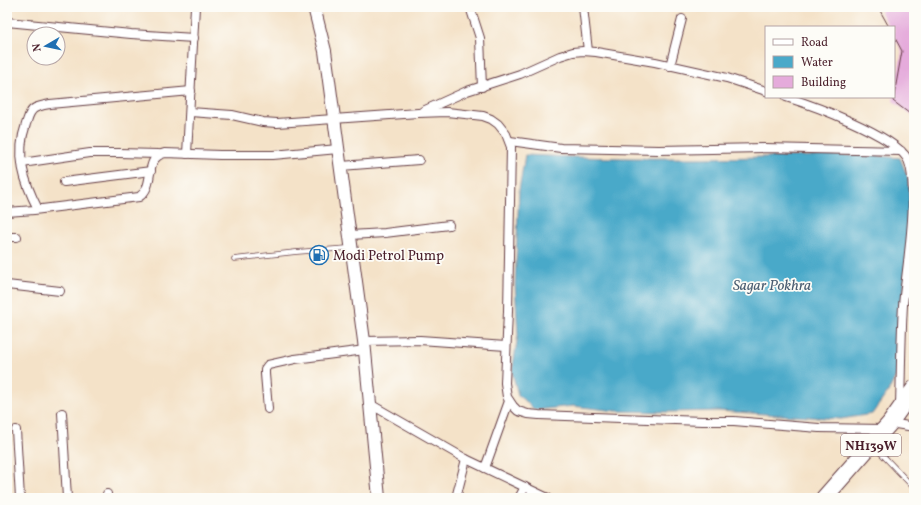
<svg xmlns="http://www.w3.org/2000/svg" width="921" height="505" font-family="Vollkorn,serif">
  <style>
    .water { fill: #4aa9c9; stroke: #4a647a }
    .building { fill: #e5abdb }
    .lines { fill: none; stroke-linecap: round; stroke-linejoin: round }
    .lane-casing { stroke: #643c43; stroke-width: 5.5 }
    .street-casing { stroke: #643c43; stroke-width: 10 }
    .secondary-casing { stroke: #643c43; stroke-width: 14 }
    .highway-casing { stroke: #643c43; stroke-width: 18 }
    .lane { stroke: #fff; stroke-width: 4 }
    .street { stroke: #fff; stroke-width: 8 }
    .secondary { stroke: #fff; stroke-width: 12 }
    .highway { stroke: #fff; stroke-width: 16 }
    .labels { text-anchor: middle; stroke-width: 3.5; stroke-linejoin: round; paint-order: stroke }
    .shield { fill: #fdfcf7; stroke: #806168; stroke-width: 1 }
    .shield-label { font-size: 13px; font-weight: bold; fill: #4a1f2b }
    .poi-label { font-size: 14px; fill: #4a1f2b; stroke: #fdfcf7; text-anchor: start }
    .water-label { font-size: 15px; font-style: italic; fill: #4a5d72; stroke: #fdfcf7 }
  </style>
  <rect width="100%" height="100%" fill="#fdfcf7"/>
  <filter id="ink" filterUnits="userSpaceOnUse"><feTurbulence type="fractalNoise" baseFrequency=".025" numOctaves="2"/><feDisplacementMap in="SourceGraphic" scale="8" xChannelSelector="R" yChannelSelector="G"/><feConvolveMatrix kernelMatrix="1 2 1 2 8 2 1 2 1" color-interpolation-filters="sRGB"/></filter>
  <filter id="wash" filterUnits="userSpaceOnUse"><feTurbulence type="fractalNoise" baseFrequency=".012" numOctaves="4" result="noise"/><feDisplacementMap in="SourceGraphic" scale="16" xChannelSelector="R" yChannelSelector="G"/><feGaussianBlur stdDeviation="0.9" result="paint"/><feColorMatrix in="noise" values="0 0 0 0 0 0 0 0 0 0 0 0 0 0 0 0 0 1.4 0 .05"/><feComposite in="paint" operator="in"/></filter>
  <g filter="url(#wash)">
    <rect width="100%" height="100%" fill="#f4e2c8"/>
    <path class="water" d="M525,155C639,161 754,157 869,155L900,158L908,178L910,217L897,374L888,392L872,414L841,419L719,411L668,412L616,411L573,406L535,410L518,395L512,372L518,335L515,285L519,190Z"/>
    <g id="blocks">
      <path class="building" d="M878,7H914V117L893,101L902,51L894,36V27H889Z"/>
    </g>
  </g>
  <g filter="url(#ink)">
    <use href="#blocks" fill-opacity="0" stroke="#643c43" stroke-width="1"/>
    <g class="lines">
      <g class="lane-casing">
        <g id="lane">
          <path d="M234,259L296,252L349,248"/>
          <path d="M875,447L914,488"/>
        </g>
      </g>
      <g class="street-casing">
        <g id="street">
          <path d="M470,7L480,38L482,87"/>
          <path d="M583,7L588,51"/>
          <path d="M7,22L131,34L194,38"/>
          <path d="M670,66L682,19"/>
          <path d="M786,97C815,106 891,134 907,158C921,184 906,272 903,305C901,338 901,372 900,405"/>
          <path d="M423,111L467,91L520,74L560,56L573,52L583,51L596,52L655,62L727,78L766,91"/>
          <path d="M190,112L232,115L263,122L277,123L418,113L447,112L483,116L491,119L498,124L506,134L511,147L508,311L505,383L507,397L513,406L518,411L528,414L539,415L702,421H734L819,428L884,429"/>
          <path d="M510,141L561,148L659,150L764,148L901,151"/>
          <path d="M187,154L195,7"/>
          <path d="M22,163L90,153H119L158,154"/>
          <path d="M341,166L419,160"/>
          <path d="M64,182L151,171"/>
          <path d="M38,209C24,182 15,155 26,124C28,119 29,111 35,108C39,106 45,105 50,104L191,91"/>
          <path d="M7,212L34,210L139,197C157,185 142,158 165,153L220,155H273L338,149"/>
          <path d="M350,235L385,233L449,225"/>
          <path d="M7,237H17"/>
          <path d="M7,285L60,291"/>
          <path d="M364,341L420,340L506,346"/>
          <path d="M370,404L466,459L548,498"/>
          <path d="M268,409L265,374V369L268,365L295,359L365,350"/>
          <path d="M62,413L67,498"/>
          <path d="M890,423L914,427"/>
          <path d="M16,430L20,498"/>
          <path d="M485,468L509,401"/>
          <path d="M107,494V498"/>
          <path d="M456,498L466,459"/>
          <path d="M519,498L525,487"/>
        </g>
      </g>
      <g class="secondary-casing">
        <path id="secondary" d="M314,7L325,51L364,341L379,498"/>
      </g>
      <g class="highway-casing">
        <path id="highway" d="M824,498L890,423L914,389"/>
      </g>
      <use href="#lane" class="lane"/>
      <use href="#street" class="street"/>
      <use href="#secondary" class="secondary"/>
      <use href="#highway" class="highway"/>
    </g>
  </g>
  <defs>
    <g id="fuel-ring" transform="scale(1)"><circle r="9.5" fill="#fdfcf7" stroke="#1f6fb2" stroke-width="1.5"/><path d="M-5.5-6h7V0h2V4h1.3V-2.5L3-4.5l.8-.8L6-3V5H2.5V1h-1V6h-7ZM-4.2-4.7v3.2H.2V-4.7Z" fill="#1f6fb2"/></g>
  </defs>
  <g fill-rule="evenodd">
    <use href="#fuel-ring" x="319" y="255"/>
  </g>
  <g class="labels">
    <rect class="shield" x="841" y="434" width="60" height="22" rx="3"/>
    <g class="shield-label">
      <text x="871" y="450">NH139W</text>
    </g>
    <g class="poi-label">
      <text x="333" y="260">Modi Petrol Pump</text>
    </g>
    <g class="water-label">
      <text x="772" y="290">Sagar Pokhra</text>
    </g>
  </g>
  <rect width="921" height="505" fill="none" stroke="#fdfcf7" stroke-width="24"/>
  <rect x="765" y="26" width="130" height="72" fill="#fdfcf7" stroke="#b5a4a5"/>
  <rect x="773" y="39" width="20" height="6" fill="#ffffff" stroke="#b5a4a5"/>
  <text x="801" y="46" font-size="12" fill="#4a1f2b">Road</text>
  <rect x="773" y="56" width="20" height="12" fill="#4aa9c9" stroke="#b5a4a5"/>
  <text x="801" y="66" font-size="12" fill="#4a1f2b">Water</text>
  <rect x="773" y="76" width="20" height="12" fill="#e5abdb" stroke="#b5a4a5"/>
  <text x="801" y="86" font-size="12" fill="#4a1f2b">Building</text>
  <g transform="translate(46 46) rotate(261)"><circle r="19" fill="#fdfcf7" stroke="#b5a4a5"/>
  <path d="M0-3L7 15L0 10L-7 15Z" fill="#1f6fb2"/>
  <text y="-6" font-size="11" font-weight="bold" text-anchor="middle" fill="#4a1f2b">N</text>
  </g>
</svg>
